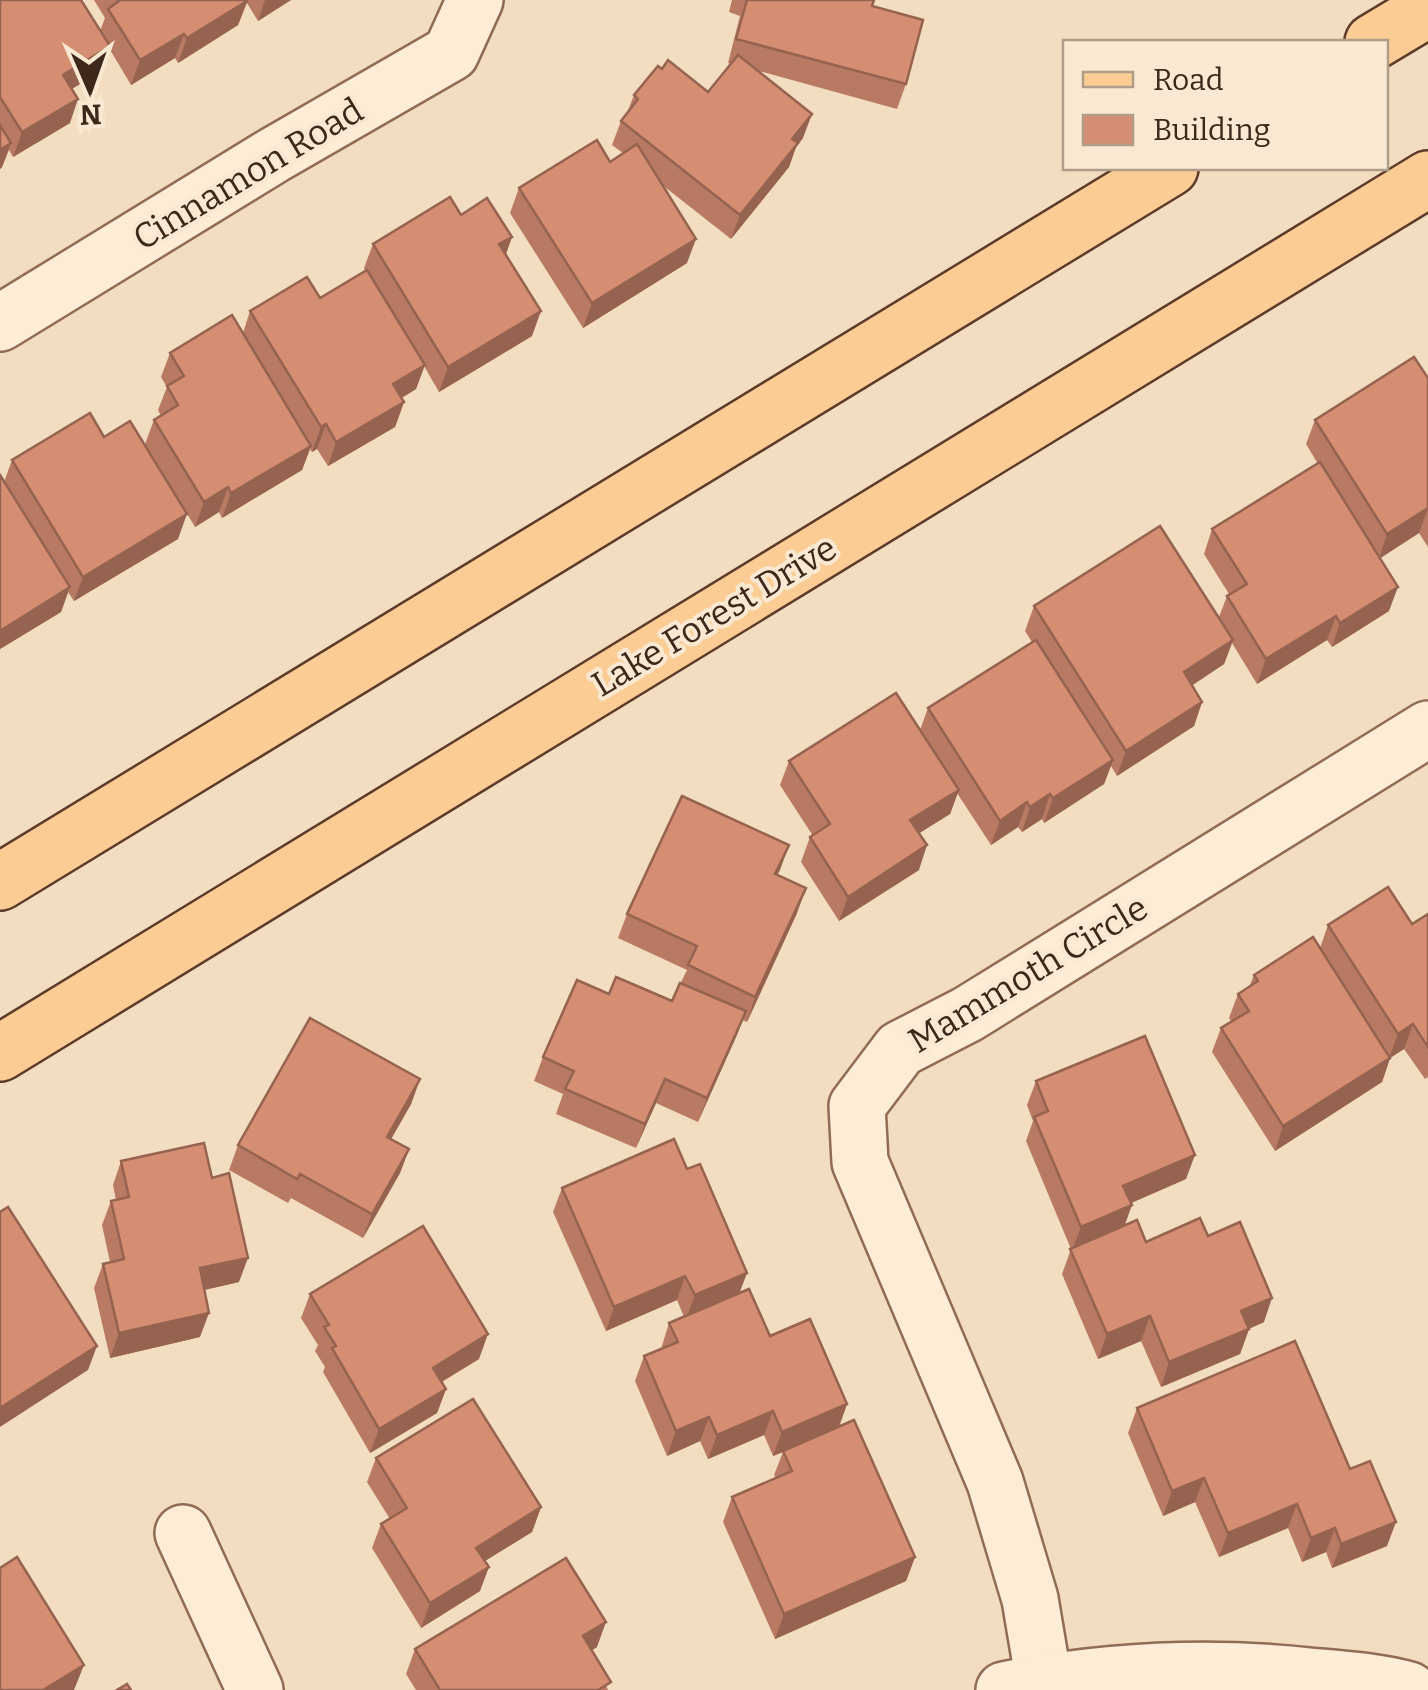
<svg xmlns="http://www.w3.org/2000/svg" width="1428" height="1690" font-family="Bitter,serif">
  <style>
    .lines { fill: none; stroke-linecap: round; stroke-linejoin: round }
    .minor-casing { stroke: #906c56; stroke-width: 60 }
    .major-casing { stroke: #5d3b2b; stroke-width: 60 }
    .minor { stroke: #fdecd6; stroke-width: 55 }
    .major { stroke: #fbcd95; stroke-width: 55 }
    .wall { fill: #b87a62 }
    .shaded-wall { fill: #966350 }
    .building { fill: #d68e72; stroke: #966350; stroke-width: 2.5 }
    .labels { text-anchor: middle; stroke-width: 8; stroke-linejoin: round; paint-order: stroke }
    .street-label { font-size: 35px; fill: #3e281c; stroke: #fae9d2 }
  </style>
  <rect width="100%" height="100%" fill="#f3ddc1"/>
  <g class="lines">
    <g class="minor-casing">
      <g id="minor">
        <path d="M0,323L274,155L451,53L475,0"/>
        <path d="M183,1533L255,1690"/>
        <path d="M1044,1682L1030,1599L995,1482L860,1162L857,1106L900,1049L968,1014L1428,729"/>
        <path d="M1004,1690C1105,1670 1207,1665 1310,1676C1343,1679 1377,1681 1409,1690"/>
      </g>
    </g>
    <g class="major-casing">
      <g id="major">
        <path d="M1373,42L1428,9"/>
        <path d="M0,882L1170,168"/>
        <path d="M0,1053L1428,179"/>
      </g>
    </g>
    <use href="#minor" class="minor"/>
    <use href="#major" class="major"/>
  </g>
  <g class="wall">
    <path d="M0,0L100,31L105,18L94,0H291L258,21L247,3L238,25L178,63L175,58L131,85L109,48L101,71L72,89L70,123L13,157L9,150L2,167L0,169Z"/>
    <path d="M732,0H874L872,6L906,84L897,109L759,71L803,138L796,147L789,167L731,239L661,184L687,263L583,328L510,213L519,188L610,162L623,153L612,145L621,121L627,113L634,95L708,92L731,64L728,63L740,16L729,12Z"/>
    <path d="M461,215L512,237L506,254L532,336L439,392L424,366L416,389L401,398L404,402L395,427L328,466L317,449L312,452L310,449L302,470L222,518L219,512L195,527L145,444L154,420L161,416L158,410L167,387L161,377L170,353L243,333L250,311L320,298L365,271L364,268L373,244Z"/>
    <path d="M1428,378V547L1419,533L1380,558L1389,611L1332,647L1327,640L1257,684L1232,643L1224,664L1192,685L1202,702L1194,726L1117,776L1111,766L1104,784L1044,823L1042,819L1022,832L1018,827L991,845L957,793L950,814L919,833V870L839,921L801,862L810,837L813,836L780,785L789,761L920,730L928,708L1032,642L1025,631L1034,606L1219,617L1227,596L1229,594L1204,554L1212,529L1318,464L1306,444L1315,420Z"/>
    <path d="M104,437L178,539L74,601L68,592L61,612L0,649V475L4,482L12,460Z"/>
    <path d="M789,845L777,875L797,913L747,1022L742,1020L698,1122L656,1103L636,1148L556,1114L563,1094L534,1081L543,1057L609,994L672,1001L687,970L618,938L627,914Z"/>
    <path d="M1428,914V1077L1425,1079L1404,1049L1390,1058L1382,1082L1275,1151L1212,1052L1221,1028L1231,1021L1229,1018L1238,994L1249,987L1254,975L1320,948L1328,925L1412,924Z"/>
    <path d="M420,1079L411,1104L391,1139L409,1149L400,1173L363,1238L291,1198L288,1203L229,1170L238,1145Z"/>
    <path d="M1036,1081L1186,1179L1131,1203L1124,1226L1146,1242L1208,1236L1264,1322L1249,1329L1240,1354L1161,1387L1141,1341L1098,1359L1062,1274L1071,1249L1026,1141L1033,1121L1027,1105Z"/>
    <path d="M121,1161L212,1178L239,1282L204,1290L200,1337L110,1358L94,1288L103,1264L110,1262L102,1225L111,1201L116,1200L113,1185Z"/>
    <path d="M562,1188L740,1293L770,1336L847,1404L839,1427L915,1557L906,1581L775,1639L723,1522L732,1497L776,1478L774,1475L783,1452L773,1456L764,1435L708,1459L700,1441L667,1456L635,1381L644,1356L661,1349L669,1323L684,1317L677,1300L606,1331L553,1212Z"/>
    <path d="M310,1294L479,1359L442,1382L446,1389L437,1413L370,1453L323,1372L325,1367L315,1351L318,1345L301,1318Z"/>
    <path d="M1137,1408L1350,1469L1387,1546L1332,1568L1326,1552L1302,1562L1288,1528L1219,1557L1195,1502L1163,1516L1128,1433Z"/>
    <path d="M376,1458L541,1507L532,1532L485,1561L480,1591L421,1628L372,1548L381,1524L390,1519L367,1482Z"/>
    <path d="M597,1647L592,1650L608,1690H416L406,1674L415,1649Z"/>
  </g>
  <g class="shaded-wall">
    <path d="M265,0H291L258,21Z"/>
    <path d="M247,1L238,25L178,63L187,38Z"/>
    <path d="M184,34L175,58L131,85L140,60Z"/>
    <path d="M110,46L101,71L54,100L63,75Z"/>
    <path d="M78,99L70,123L13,157L22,132Z"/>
    <path d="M812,114L803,138L796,147L789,167L731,239L740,215L792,139Z"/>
    <path d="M11,143L2,167L0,169V150Z"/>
    <path d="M512,237L503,262L499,244Z"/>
    <path d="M696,239L687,263L583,328L592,303Z"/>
    <path d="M541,311L532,336L439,392L448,367Z"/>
    <path d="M425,365L416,389L384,409L393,384Z"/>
    <path d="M404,402L395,427L328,466L336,442Z"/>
    <path d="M326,424L317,449L312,452L321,427Z"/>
    <path d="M311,446L302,470L222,518L231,493Z"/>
    <path d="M228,487L219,512L195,527L204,502Z"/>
    <path d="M1428,509L1419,533L1379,559L1387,534Z"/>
    <path d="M187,514L178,539L74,601L83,577Z"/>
    <path d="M70,587L61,612L0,649V631Z"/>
    <path d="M1398,587L1389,611L1332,647L1340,623Z"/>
    <path d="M1336,616L1327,640L1257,684L1266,659Z"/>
    <path d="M1233,640L1224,664L1175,697L1184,672Z"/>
    <path d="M1202,702L1194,726L1117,776L1126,751Z"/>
    <path d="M1113,760L1104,784L1044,823L1053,798Z"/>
    <path d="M959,790L950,814L902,844L910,820Z"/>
    <path d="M1050,794L1042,819L1022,832L1030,807Z"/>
    <path d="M1027,802L1018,827L991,845L1000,821Z"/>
    <path d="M789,845L780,870L766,898L775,874Z"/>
    <path d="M927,845L919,870L839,921L848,897Z"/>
    <path d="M806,888L797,913L747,1022L755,997Z"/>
    <path d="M746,1011L737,1035L698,1122L707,1098Z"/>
    <path d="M1413,1024L1404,1049L1390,1058L1382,1082L1275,1151L1283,1126L1389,1058L1398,1034Z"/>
    <path d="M420,1079L411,1104L378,1162L387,1137Z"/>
    <path d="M665,1079L656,1103L636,1148L645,1124Z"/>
    <path d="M409,1149L400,1173L363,1238L372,1214Z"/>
    <path d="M1195,1155L1186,1179L1115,1210L1123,1186Z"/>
    <path d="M1132,1205L1123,1230L1072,1251L1081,1227Z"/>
    <path d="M248,1258L239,1282L191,1293L200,1268Z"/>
    <path d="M747,1273L738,1297L686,1319L695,1295Z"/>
    <path d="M685,1276L677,1300L606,1331L614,1307Z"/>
    <path d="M1272,1298L1264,1322L1232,1336L1241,1311Z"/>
    <path d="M209,1313L200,1337L110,1358L119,1333Z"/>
    <path d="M1150,1316L1141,1341L1098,1359L1107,1334Z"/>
    <path d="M1249,1329L1240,1354L1161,1387L1169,1362Z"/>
    <path d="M488,1334L479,1359L424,1392L433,1368Z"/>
    <path d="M97,1346L88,1370L0,1427V1408Z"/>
    <path d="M446,1389L437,1413L370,1453L379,1429Z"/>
    <path d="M847,1404L838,1429L773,1456L782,1432Z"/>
    <path d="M773,1411L764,1435L708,1459L717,1435Z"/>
    <path d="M709,1417L700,1441L667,1456L676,1431Z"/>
    <path d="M1204,1478L1195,1502L1163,1516L1172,1491Z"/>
    <path d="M1297,1504L1288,1528L1219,1557L1228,1533Z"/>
    <path d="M541,1507L532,1532L467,1572L476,1548Z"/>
    <path d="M1396,1522L1387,1546L1332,1568L1341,1544Z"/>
    <path d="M1335,1528L1326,1552L1302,1562L1311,1538Z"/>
    <path d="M915,1557L906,1581L775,1639L784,1614Z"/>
    <path d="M489,1567L480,1591L421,1628L430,1603Z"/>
    <path d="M606,1622L597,1647L575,1661L583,1636Z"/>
    <path d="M84,1665L74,1690H43Z"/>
  </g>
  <g class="building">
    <path d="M0,0H81L110,46L63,75L78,99L22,132L0,97Z"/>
    <path d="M118,0H247V1L187,38L184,34L140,60L108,9L119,1Z"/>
    <path d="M747,0H874L872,6L923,20L906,84L736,39Z"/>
    <path d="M738,55L812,114L792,139L798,143L740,215L621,121L638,99L634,95L658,66L662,69L668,60L708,92Z"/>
    <path d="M0,125L11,143L0,150Z"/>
    <path d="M597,140L610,162L637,144L696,239L592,303L519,188Z"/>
    <path d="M450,197L461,215L487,198L512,237L499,244L541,311L448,367L373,244Z"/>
    <path d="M367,270L425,365L393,384L404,402L336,442L326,424L321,427L250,311L307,277L320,298Z"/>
    <path d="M232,315L311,446L231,493L228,487L204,502L154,420L178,405L167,386L184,376L170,353Z"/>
    <path d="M1414,357L1428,378V508L1387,534L1315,420Z"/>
    <path d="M90,413L104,437L130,421L187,514L83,577L12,460Z"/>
    <path d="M1320,462L1398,587L1340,623L1336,616L1266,659L1227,596L1247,584L1212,529Z"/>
    <path d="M0,475L70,587L0,631Z"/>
    <path d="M1160,526L1233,640L1184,672L1202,702L1126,751L1034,606Z"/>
    <path d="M1036,640L1113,760L1053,798L1050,794L1030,807L1027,802L1000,821L928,708Z"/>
    <path d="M896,693L959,790L910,820L927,845L848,897L810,837L830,824L789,761Z"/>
    <path d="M682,796L789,845L775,874L806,888L755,997L688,965L697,946L627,914Z"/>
    <path d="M1388,887L1412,924L1428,914V1047L1413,1024L1398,1034L1328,925Z"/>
    <path d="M1313,937L1390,1058L1283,1126L1221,1028L1249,1011L1238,994L1258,981L1254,975Z"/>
    <path d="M616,977L672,1001L680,983L746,1011L707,1098L665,1079L645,1124L565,1089L574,1071L543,1057L577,980L609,994Z"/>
    <path d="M310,1018L420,1079L387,1137L409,1149L372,1214L300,1174L297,1179L238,1145Z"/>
    <path d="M1145,1036L1195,1155L1123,1186L1132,1205L1081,1227L1034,1117L1048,1111L1036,1081Z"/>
    <path d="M674,1139L687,1169L700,1164L747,1273L695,1295L685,1276L614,1307L562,1188Z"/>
    <path d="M204,1143L212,1178L229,1173L248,1258L200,1268L209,1313L119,1333L103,1264L124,1259L111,1201L129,1197L121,1161Z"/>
    <path d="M8,1207L97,1346L0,1408V1212Z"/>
    <path d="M1200,1218L1208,1236L1240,1222L1272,1298L1241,1311L1249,1329L1169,1362L1150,1316L1107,1334L1070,1249L1137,1220L1146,1242Z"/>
    <path d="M423,1226L488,1334L433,1368L446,1389L379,1429L332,1348L336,1346L324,1327L329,1325L310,1294Z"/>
    <path d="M749,1289L770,1336L810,1319L847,1404L782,1432L773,1411L717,1435L709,1417L676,1431L644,1356L678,1342L669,1323Z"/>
    <path d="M1295,1341L1350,1469L1370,1461L1396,1522L1341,1544L1335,1528L1311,1538L1297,1504L1228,1533L1204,1478L1172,1491L1137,1408Z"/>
    <path d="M473,1399L541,1507L476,1548L489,1567L430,1603L381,1524L407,1508L376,1458Z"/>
    <path d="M854,1420L915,1557L784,1614L732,1497L792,1471L783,1451Z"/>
    <path d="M17,1557L84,1665L43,1690H0V1568Z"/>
    <path d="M566,1558L606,1622L583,1636L611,1682L598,1690H440L415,1649Z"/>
    <path d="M127,1684L131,1690H117Z"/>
  </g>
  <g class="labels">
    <g class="street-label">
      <text transform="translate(248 174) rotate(-31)" y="12">Cinnamon Road</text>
      <text transform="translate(714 616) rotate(-31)" y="12">Lake Forest Drive</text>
      <text transform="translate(1028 974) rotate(-31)" y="12">Mammoth Circle</text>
    </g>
  </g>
  <rect x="1063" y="40" width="325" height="130" fill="#fae9d2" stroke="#af9c89" stroke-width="2.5"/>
  <rect x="1083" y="72" width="50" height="15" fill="#fbcd95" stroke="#af9c89" stroke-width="2.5"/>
  <text x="1153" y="90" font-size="30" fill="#3e281c">Road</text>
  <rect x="1083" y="115" width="50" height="30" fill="#d68e72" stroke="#af9c89" stroke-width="2.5"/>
  <text x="1153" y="140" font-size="30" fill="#3e281c">Building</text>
  <g transform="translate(90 90) rotate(178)" stroke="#fae9d2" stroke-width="8" paint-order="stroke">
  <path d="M0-8L18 38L0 25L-18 38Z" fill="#3e281c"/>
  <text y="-15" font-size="28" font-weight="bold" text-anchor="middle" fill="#3e281c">N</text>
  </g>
</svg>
